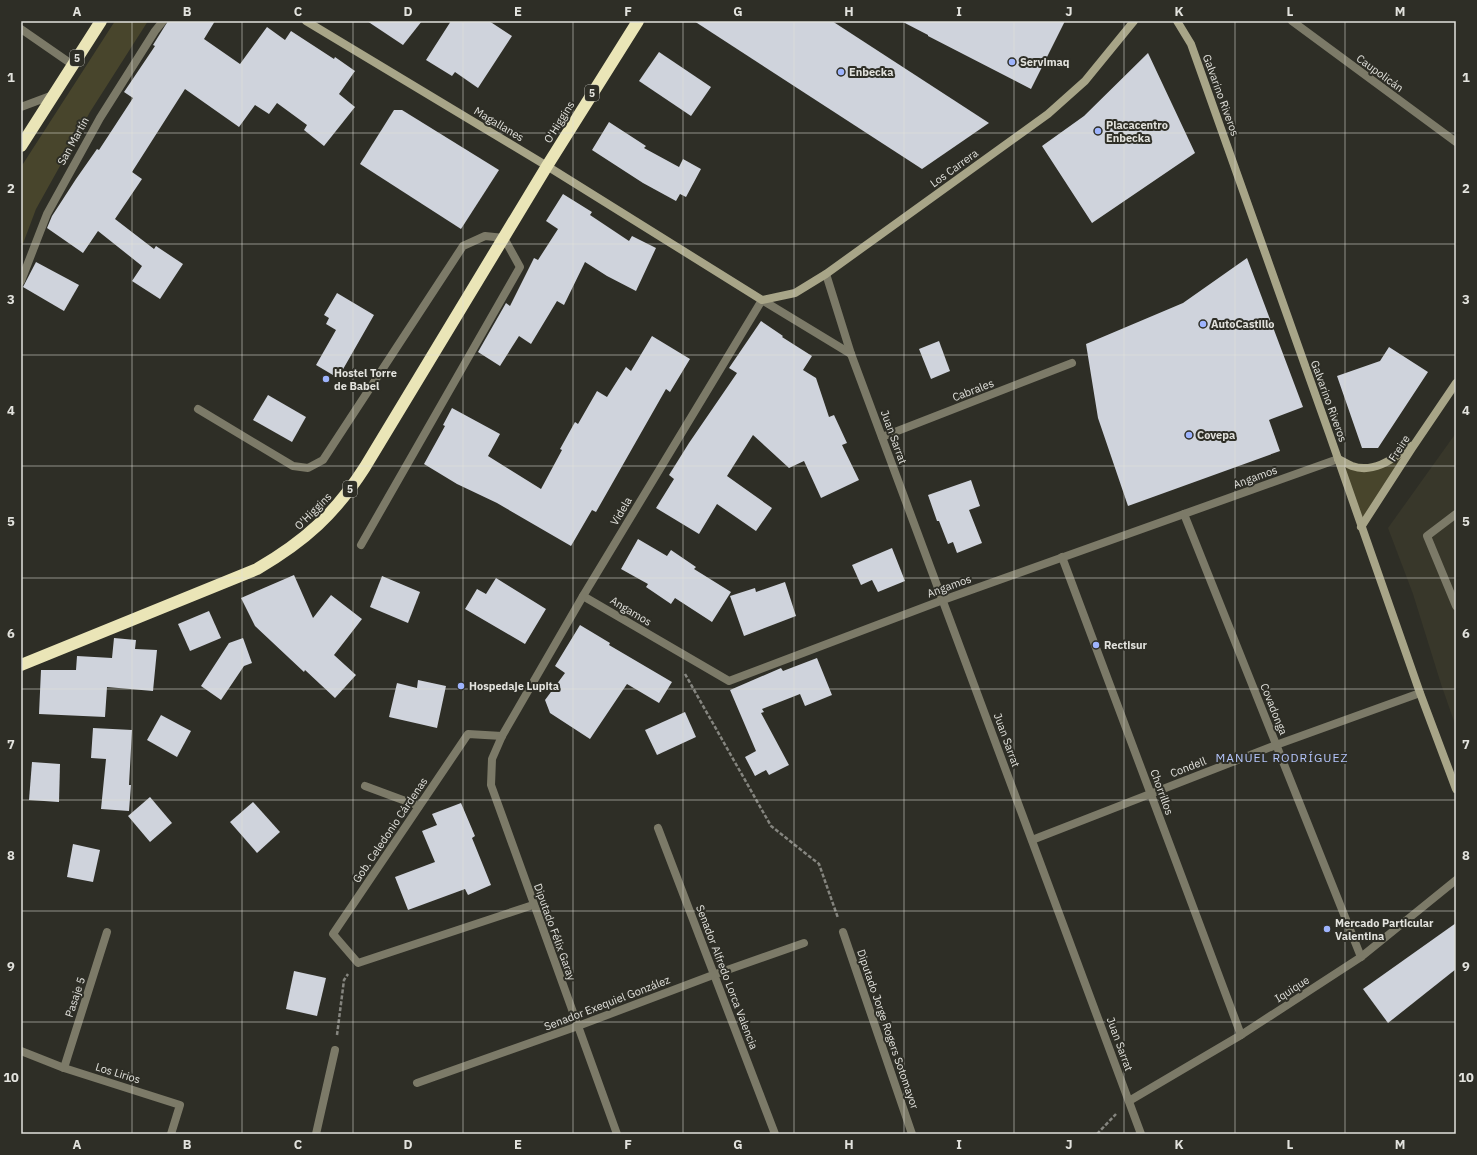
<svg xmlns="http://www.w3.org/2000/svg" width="1477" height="1155" font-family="'IBM Plex Sans',sans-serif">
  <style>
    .built { fill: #38372a }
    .green { fill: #48452c }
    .building { fill: #cfd3dc }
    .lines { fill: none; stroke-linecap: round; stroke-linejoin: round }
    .path { stroke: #85857f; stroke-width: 2.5; stroke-dasharray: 4 2; stroke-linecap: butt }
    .lane { stroke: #7c7a68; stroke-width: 8 }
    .street { stroke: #7c7a68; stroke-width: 8 }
    .secondary { stroke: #a8a588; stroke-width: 8 }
    .highway { stroke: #eae5b7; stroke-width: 12 }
    .grid { fill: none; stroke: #e2e2dd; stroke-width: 1; stroke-opacity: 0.55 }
    .poi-dot { fill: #9eb4fd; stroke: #2e2e26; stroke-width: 1.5 }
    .labels { text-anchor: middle; stroke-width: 4; stroke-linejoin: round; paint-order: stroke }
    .shield { fill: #2e2e26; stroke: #acaca6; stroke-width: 1 }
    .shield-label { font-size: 10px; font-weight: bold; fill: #e2e2dd }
    .poi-label { font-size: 11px; font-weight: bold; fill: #e2e2dd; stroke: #2e2e26; text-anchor: start }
    .street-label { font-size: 11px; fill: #e2e2dd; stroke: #2e2e26 }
    .neighbourhood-label { font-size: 12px; letter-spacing: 1px; fill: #b4c5fc; stroke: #2e2e26 }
    .neatline { fill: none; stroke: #e2e2dd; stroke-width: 1.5 }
    .grid-label { font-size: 13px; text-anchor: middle; font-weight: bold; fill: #e2e2dd }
  </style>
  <rect width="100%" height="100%" fill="#2e2e26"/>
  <path class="built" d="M1456,433V727L1441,684L1413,594L1388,528Z"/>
  <g class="green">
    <path d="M115,21H148L90,112L36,209L21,249V167Z"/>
    <path d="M1412,448L1361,527L1338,459L1365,468Z"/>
  </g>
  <g class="building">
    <path d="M168,21H215L204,39L240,64L267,27L285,40L291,31L334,59L335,57L355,71L339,94L355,107L324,146L304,130L307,125L277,103L269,114L255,105L239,127L185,89L132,172L142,179L115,219L154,249L156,246L183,264L160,299L132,281L142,266L98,231L83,253L47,228L52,216L76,179L97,149L99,150L133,98L124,92L155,46L153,45Z"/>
    <path d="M367,21H422L403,45Z"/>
    <path d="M451,21H489L512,36L478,88L455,72L452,76L426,60Z"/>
    <path d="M694,21H832L989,123L922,169Z"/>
    <path d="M901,21H1065L1031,89L928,36V35Z"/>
    <path d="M659,52L711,87L691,116L639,81Z"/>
    <path d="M1148,53L1195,153L1092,223L1042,146L1084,116Z"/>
    <path d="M394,110H402L499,170L461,229L360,164Z"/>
    <path d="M609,122L646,146L644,148L679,167L683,159L701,169L686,197L680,194L676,201L643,183L592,150Z"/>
    <path d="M563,194L592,212L590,215L629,241L632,236L656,248L636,291L607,276L585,262L564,305L557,301L531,344L519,336L500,366L478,352L506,303L510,306L534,258L538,260L558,229L546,221Z"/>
    <path d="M1247,258L1303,407L1269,420L1280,451L1128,506L1098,418L1086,344L1183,303Z"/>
    <path d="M36,262L79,285L64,311L23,287Z"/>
    <path d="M337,293L374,315L338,378L316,365L336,330L326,324L329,318L324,315Z"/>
    <path d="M761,321L783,336L782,337L812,356L803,370L816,378L829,417L834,415L847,443L842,445L859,480L821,498L804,461L789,468L753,435L727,476L772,508L756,531L717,504L699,534L656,508L674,479L669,475L689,443L737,373L729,368Z"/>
    <path d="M652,336L690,359L670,392L666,389L596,512L592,510L571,546L497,503L457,484L424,464L445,426L443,425L452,408L500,434L488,456L541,489L562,450L560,449L575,422L578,424L597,391L607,397L626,367L631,371Z"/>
    <path d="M939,341L950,371L931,379L919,349Z"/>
    <path d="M1389,347L1428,372L1378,448H1362L1337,376L1380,361Z"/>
    <path d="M268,395L306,417L292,442L253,420Z"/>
    <path d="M971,480L980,506L969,510L982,543L957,553L953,542L948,544L939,521H937L928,495Z"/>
    <path d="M638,539L667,556L671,550L696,567L694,569L731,592L712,622L675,598L671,604L646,587L648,584L621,569Z"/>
    <path d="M892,548L905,581L878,592L872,580L861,585L852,565Z"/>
    <path d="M294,575L313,618L331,595L362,619L334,655L356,675L335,698L305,670L304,672L255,626L241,598Z"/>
    <path d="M382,576L420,592L408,623L370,607Z"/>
    <path d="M496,578L546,609L525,644L465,609L477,589L486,594Z"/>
    <path d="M785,582L796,616L744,636L730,596L755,588L756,592Z"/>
    <path d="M209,611L221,638L190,651L178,624Z"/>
    <path d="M580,625L610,643L609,645L672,682L659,703L627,684L590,739L550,713L545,700L565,673L555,666Z"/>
    <path d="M114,638L136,640L135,649L157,650L153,691L107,687L105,717L39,714L41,670H76L77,656L112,658Z"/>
    <path d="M243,638L252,663L244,666L221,700L201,686L229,643Z"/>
    <path d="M817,658L832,695L805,706L800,694L762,709L764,712L761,713L789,765L769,775L766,770L755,776L745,757L756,751L730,690L781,668L783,671Z"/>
    <path d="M418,680L446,686L437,728L389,717L397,683L417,688Z"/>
    <path d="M685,712L696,737L657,755L645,730Z"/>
    <path d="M161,715L191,731L177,757L147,740Z"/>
    <path d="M93,728L132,730L129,785H131L129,811L101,809L106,759L91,758Z"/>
    <path d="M32,762L60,764L59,802L29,800Z"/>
    <path d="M150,797L172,823L150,842L128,816Z"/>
    <path d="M253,802L280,832L257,853L230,822Z"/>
    <path d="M461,803L475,836L472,838L491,885L468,895L465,889L408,910L395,877L435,862L422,831L437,825L432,814Z"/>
    <path d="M73,844L100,850L93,882L67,877Z"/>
    <path d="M1456,923V969L1388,1023L1363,989Z"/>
    <path d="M294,971L326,978L317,1016L286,1009Z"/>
  </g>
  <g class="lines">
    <g class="path">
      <path d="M685,674L771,826L819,864L838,918"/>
      <path d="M337,1035L344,980L348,974"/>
      <path d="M1097,1134L1116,1114"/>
    </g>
    <g class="lane">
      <path d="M21,29L73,65"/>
      <path d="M1456,514L1427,536L1456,606"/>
    </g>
    <g class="street">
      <path d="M1292,21L1456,142"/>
      <path d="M21,107L53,95"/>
      <path d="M826,274L851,354L1141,1134"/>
      <path d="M21,281L47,214L100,118L155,31L163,21"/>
      <path d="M198,409L293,466L308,468L323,460L463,246L485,236L504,238L520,267L361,545"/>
      <path d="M882,437L1072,363"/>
      <path d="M1184,514L1361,957"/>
      <path d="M1062,557L1241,1035"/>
      <path d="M583,596L729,681L943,600L1338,459"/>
      <path d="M502,736L468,734L333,934L358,963L533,905"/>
      <path d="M365,786L419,806"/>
      <path d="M658,828L775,1134"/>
      <path d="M1032,840L1276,745L1420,693"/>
      <path d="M843,932L912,1134"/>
      <path d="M21,1051L64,1068L180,1105L171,1134"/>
      <path d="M64,1068L107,932"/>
      <path d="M417,1083L578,1026L713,975L804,943"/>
      <path d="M1129,1101L1241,1035L1361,957L1456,880"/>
      <path d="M316,1134L335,1050"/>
      <path d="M617,1134L491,785L492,759L502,736L583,596L762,300L851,354"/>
    </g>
    <g class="secondary">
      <path d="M306,21L547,166L762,300L795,293L826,274L1048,114L1085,81L1134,21"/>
      <path d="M1177,21L1191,44L1329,433L1420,693L1456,789"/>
      <path d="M1338,459C1343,461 1347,464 1352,466C1374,474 1394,458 1411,446"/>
      <path d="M1361,527L1412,448L1456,383"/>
    </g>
    <g class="highway">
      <path d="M21,146L101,21"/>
      <path d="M21,665L257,569C305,541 335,514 365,467L547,166L638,21"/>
    </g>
  </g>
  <path class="grid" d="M132,21V1134M242,21V1134M353,21V1134M463,21V1134M573,21V1134M683,21V1134M794,21V1134M904,21V1134M1014,21V1134M1124,21V1134M1235,21V1134M1345,21V1134M21,133H1456M21,244H1456M21,355H1456M21,466H1456M21,578H1456M21,689H1456M21,800H1456M21,911H1456M21,1022H1456"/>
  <g class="poi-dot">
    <circle cx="1012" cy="62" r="4"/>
    <circle cx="841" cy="72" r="4"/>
    <circle cx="1098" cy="131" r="4"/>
    <circle cx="1203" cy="324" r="4"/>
    <circle cx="326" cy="379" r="4"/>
    <circle cx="1189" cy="435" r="4"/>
    <circle cx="1096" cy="645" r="4"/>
    <circle cx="461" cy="686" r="4"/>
    <circle cx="1327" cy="929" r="4"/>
  </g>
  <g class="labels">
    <g class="shield">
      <rect x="70" y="50" width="14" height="16" rx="3"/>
      <rect x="585" y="85" width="14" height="16" rx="3"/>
      <rect x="343" y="481" width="14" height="16" rx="3"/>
    </g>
    <g class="shield-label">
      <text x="77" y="62">5</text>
      <text x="592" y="97">5</text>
      <text x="350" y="493">5</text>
    </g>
    <g class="poi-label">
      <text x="1020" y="66">Servimaq</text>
      <text x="849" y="76">Enbecka</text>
      <text x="1106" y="129">Placacentro<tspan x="1106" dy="13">Enbecka</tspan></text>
      <text x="1211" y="328">AutoCastillo</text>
      <text x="334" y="377">Hostel Torre<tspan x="334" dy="13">de Babel</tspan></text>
      <text x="1197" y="439">Covepa</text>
      <text x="1104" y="649">Rectisur</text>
      <text x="469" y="690">Hospedaje Lupita</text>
      <text x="1335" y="927">Mercado Particular<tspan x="1335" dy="13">Valentina</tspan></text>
    </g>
    <g class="street-label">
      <text transform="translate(1380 73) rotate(36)" y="4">Caupolicán</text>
      <text transform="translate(1221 95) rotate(70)" y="4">Galvarino Riveros</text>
      <text transform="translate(559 122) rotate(-58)" y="4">O'Higgins</text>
      <text transform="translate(499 124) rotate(31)" y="4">Magallanes</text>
      <text transform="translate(73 141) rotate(-61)" y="4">San Martín</text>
      <text transform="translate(954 168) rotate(-36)" y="4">Los Carrera</text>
      <text transform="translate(973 390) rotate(-21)" y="4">Cabrales</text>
      <text transform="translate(1329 401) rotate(70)" y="4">Galvarino Riveros</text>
      <text transform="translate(894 437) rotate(70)" y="4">Juan Sarrat</text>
      <text transform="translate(1399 448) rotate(-57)" y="4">Freire</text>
      <text transform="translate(1255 477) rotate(-20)" y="4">Angamos</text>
      <text transform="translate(313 511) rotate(-45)" y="4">O'Higgins</text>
      <text transform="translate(621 511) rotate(-59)" y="4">Videla</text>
      <text transform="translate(949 586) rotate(-20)" y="4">Angamos</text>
      <text transform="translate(631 611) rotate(31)" y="4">Angamos</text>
      <text transform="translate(1274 709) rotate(68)" y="4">Covadonga</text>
      <text transform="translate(1007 740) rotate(70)" y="4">Juan Sarrat</text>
      <text transform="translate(1188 767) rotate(-21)" y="4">Condell</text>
      <text transform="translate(1162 792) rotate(70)" y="4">Chorrillos</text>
      <text transform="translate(390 830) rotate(-56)" y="4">Gob. Celedonio Cárdenas</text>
      <text transform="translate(555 932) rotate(70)" y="4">Diputado Félix Garay</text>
      <text transform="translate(727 977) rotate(69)" y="4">Senador Alfredo Lorca Valencia</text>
      <text transform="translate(1292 989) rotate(-33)" y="4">Iquique</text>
      <text transform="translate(75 997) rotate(-72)" y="4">Pasaje 5</text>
      <text transform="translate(607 1003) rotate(-21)" y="4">Senador Exequiel González</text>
      <text transform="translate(888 1029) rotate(71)" y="4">Diputado Jorge Rogers Sotomayor</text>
      <text transform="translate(1120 1044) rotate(70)" y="4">Juan Sarrat</text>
      <text transform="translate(118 1073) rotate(17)" y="4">Los Lirios</text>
    </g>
    <g class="neighbourhood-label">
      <text x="1282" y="762">MANUEL RODRÍGUEZ</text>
    </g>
  </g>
  <rect width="1477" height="1155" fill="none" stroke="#2e2e26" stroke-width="44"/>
  <rect x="22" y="22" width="1433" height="1111" class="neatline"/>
  <g class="grid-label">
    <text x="77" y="16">A</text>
    <text x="187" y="16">B</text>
    <text x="298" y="16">C</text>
    <text x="408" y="16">D</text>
    <text x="518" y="16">E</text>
    <text x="628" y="16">F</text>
    <text x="738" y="16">G</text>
    <text x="849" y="16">H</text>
    <text x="959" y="16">I</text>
    <text x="1069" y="16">J</text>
    <text x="1179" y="16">K</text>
    <text x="1290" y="16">L</text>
    <text x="1400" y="16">M</text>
    <text x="11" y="82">1</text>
    <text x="1466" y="82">1</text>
    <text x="11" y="193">2</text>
    <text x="1466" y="193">2</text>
    <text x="11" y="304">3</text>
    <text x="1466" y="304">3</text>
    <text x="11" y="415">4</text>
    <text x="1466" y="415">4</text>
    <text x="11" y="526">5</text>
    <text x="1466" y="526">5</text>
    <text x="11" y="638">6</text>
    <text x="1466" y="638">6</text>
    <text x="11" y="749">7</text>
    <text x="1466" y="749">7</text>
    <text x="11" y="860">8</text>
    <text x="1466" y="860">8</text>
    <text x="11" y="971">9</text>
    <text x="1466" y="971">9</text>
    <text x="11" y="1082">10</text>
    <text x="1466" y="1082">10</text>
    <text x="77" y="1149">A</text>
    <text x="187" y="1149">B</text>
    <text x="298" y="1149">C</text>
    <text x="408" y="1149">D</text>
    <text x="518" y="1149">E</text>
    <text x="628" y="1149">F</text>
    <text x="738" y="1149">G</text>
    <text x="849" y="1149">H</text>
    <text x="959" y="1149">I</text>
    <text x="1069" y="1149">J</text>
    <text x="1179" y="1149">K</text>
    <text x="1290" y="1149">L</text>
    <text x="1400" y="1149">M</text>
  </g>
</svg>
